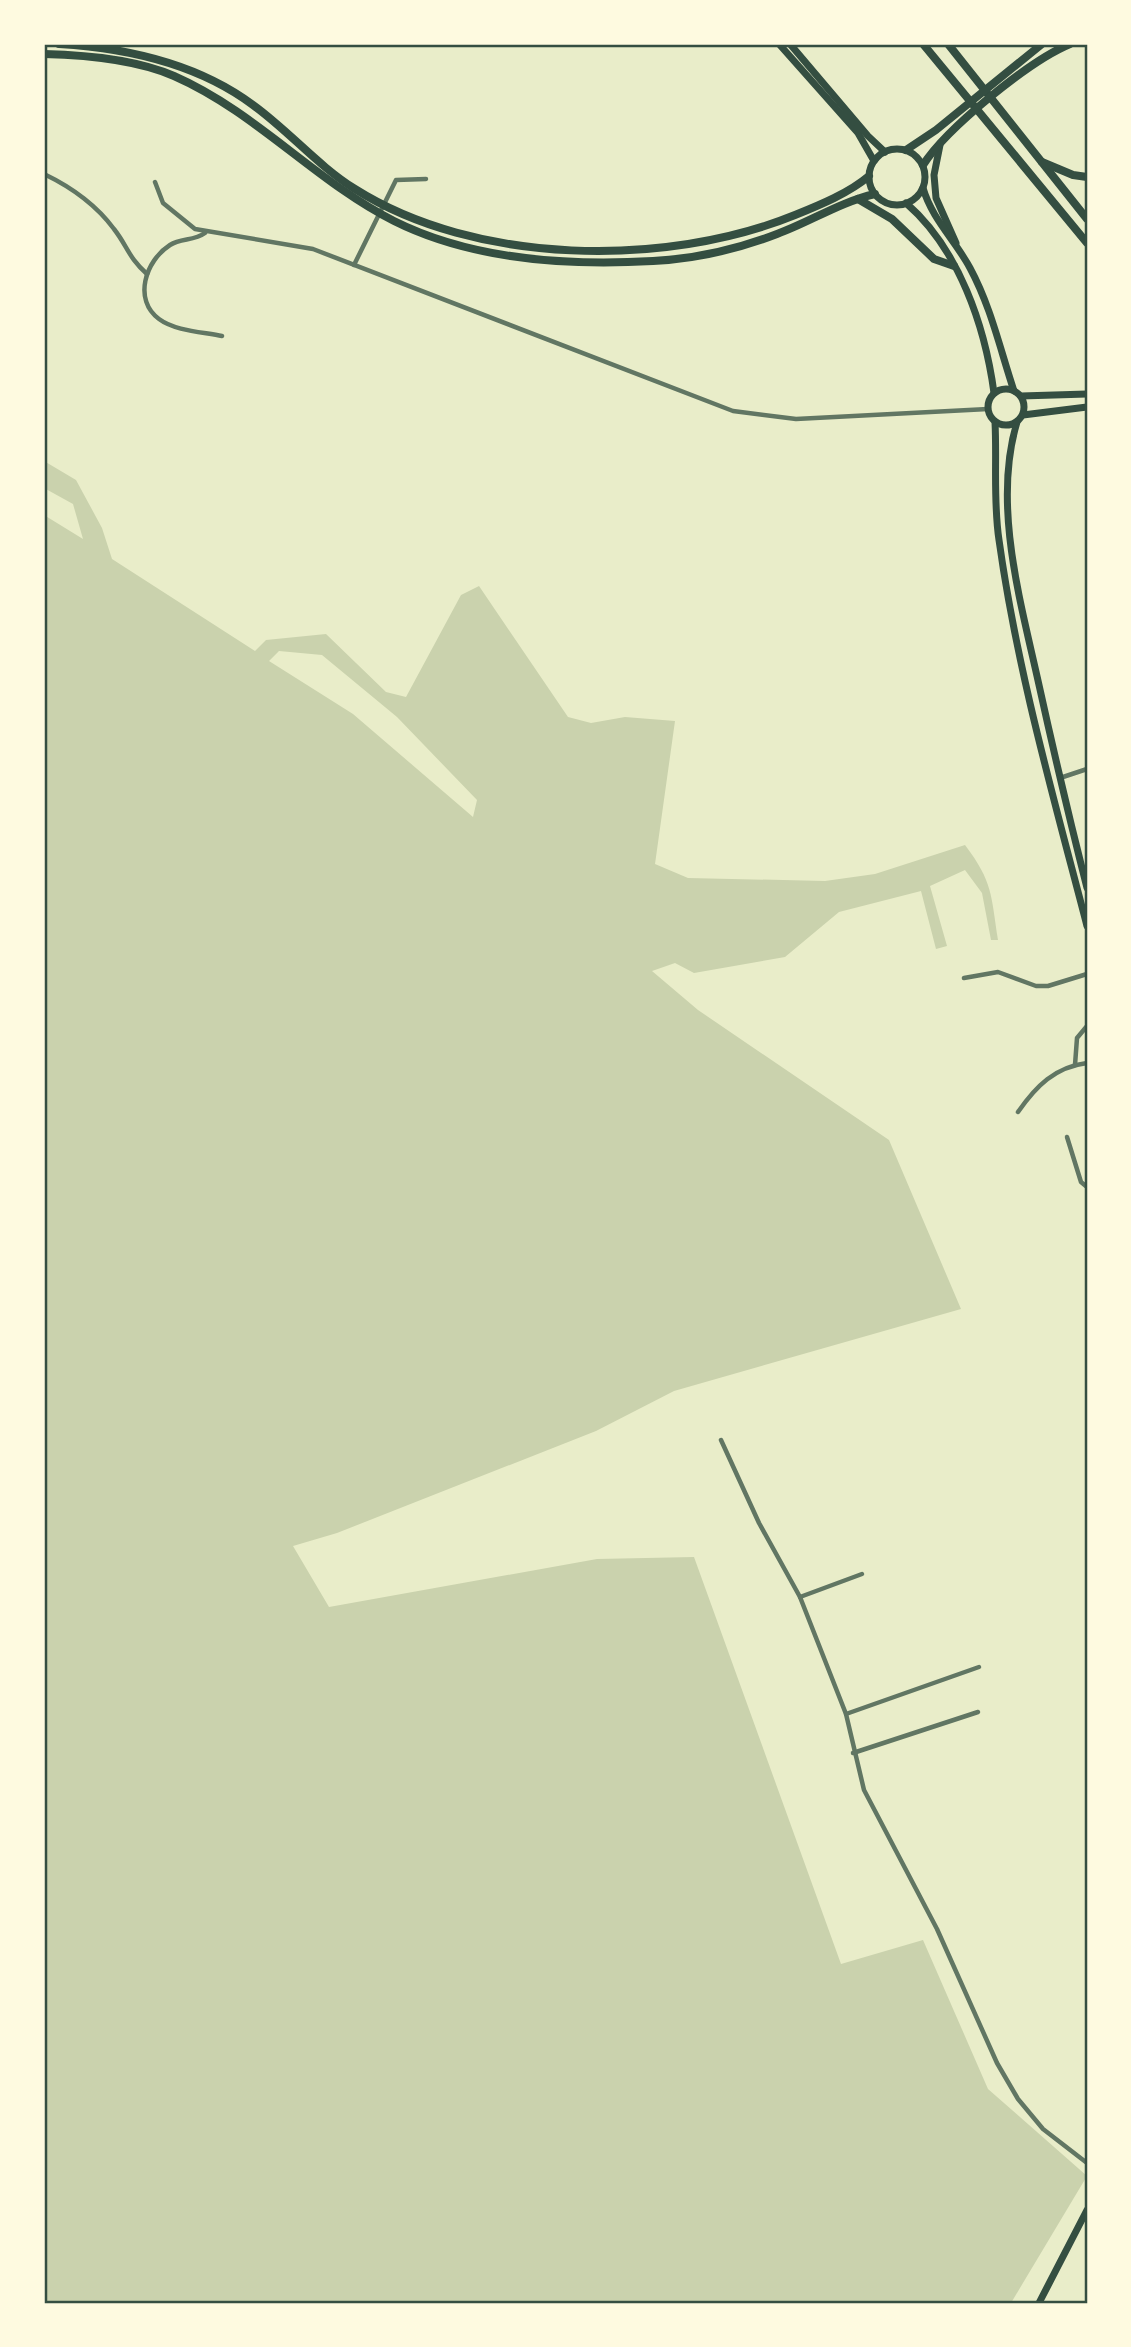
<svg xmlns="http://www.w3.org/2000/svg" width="1131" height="2347" font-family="Rubik,sans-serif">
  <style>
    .green { fill: #cad2ad; fill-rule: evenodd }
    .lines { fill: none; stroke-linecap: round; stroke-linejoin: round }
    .minor { stroke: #617663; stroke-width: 4.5 }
    .primary { stroke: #344e41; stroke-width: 7 }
    .trunk { stroke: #344e41; stroke-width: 8 }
    .neatline { fill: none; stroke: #344e41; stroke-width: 2.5 }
  </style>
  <rect width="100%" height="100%" fill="#e9edc9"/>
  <path class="green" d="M44,461L76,480L102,528L112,559L255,651L266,640L326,634L386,692L406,697L461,595L479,586L568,717L591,723L625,717L675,721L655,864L688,878L825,881L875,874L965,845C993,882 991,895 998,940H991L982,893L965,870L930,886L947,946L936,949L921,891L839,912L785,957L694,973L675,963L652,971L698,1010L889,1140L961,1309L674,1391L596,1431L337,1533L293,1546L329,1607L597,1559L694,1557L841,1964L923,1940L988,2089L1087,2176L1011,2303H44V515L83,539L73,504L44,488ZM279,651L322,655L397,717L477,800L473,817L353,714L269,661Z"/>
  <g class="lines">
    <g class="minor">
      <path d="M44,174C71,187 97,206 114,229C128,247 128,257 147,274"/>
      <path d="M155,182L163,203L195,229L313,249L733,411L796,419L988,409"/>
      <path d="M205,233C194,241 181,238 170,245C145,261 133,300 159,319C175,331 203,332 222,336"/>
      <path d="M354,265L396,180L426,179"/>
      <path d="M1060,778L1087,769"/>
      <path d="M964,978L998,972L1036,986H1048L1087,974"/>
      <path d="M1075,1065L1077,1038L1087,1026"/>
      <path d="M1018,1112C1036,1086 1055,1067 1087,1063"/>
      <path d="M1067,1137L1081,1182L1087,1187"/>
      <path d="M721,1440L759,1523L800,1597L846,1714L864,1790L937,1929L997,2063L1018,2099L1043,2129L1087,2163"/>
      <path d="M800,1597L862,1574"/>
      <path d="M846,1714L979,1667"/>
      <path d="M853,1753L978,1712"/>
    </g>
    <g class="primary">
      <path d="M779,44L858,133L874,161"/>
      <path d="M790,44L868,136L885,152"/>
      <path d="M940,145L934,175L936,198L956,243"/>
      <circle cx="897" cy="177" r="28"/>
      <path d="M923,188C932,219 955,240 970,268C991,307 1000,349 1014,391"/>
      <path d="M906,203C959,249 985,326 994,393"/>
      <circle cx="1006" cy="407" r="18"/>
      <path d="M1021,396L1087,394"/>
      <path d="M1023,415L1087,407"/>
      <path d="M995,422C997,461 993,501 999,540C1017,670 1054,799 1087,926"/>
      <path d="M1017,422C992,505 1021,603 1039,685C1054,753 1070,821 1087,888"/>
      <path d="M1039,2303L1087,2210"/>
    </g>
    <g class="trunk">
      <path d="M59,44C127,48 198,64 253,105C289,131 318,166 355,189C475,265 665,268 795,215C820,205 849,193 869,176"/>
      <path d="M923,44L1087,243"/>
      <path d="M948,44L1087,219"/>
      <path d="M44,54C86,55 135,59 174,76C256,112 315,181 394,221C472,260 567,266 653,261C695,259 738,249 777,234C810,222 840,202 875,194"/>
      <path d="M906,150L936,130L1042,44"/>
      <path d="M1042,162L1073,175L1087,177"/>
      <path d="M923,165C947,128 1029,61 1070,44"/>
      <path d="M858,199L892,219L934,259L954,266"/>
    </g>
  </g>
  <rect width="1131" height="2347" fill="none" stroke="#fefae0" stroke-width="91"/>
  <rect x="46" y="46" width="1040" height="2256" class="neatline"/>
</svg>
